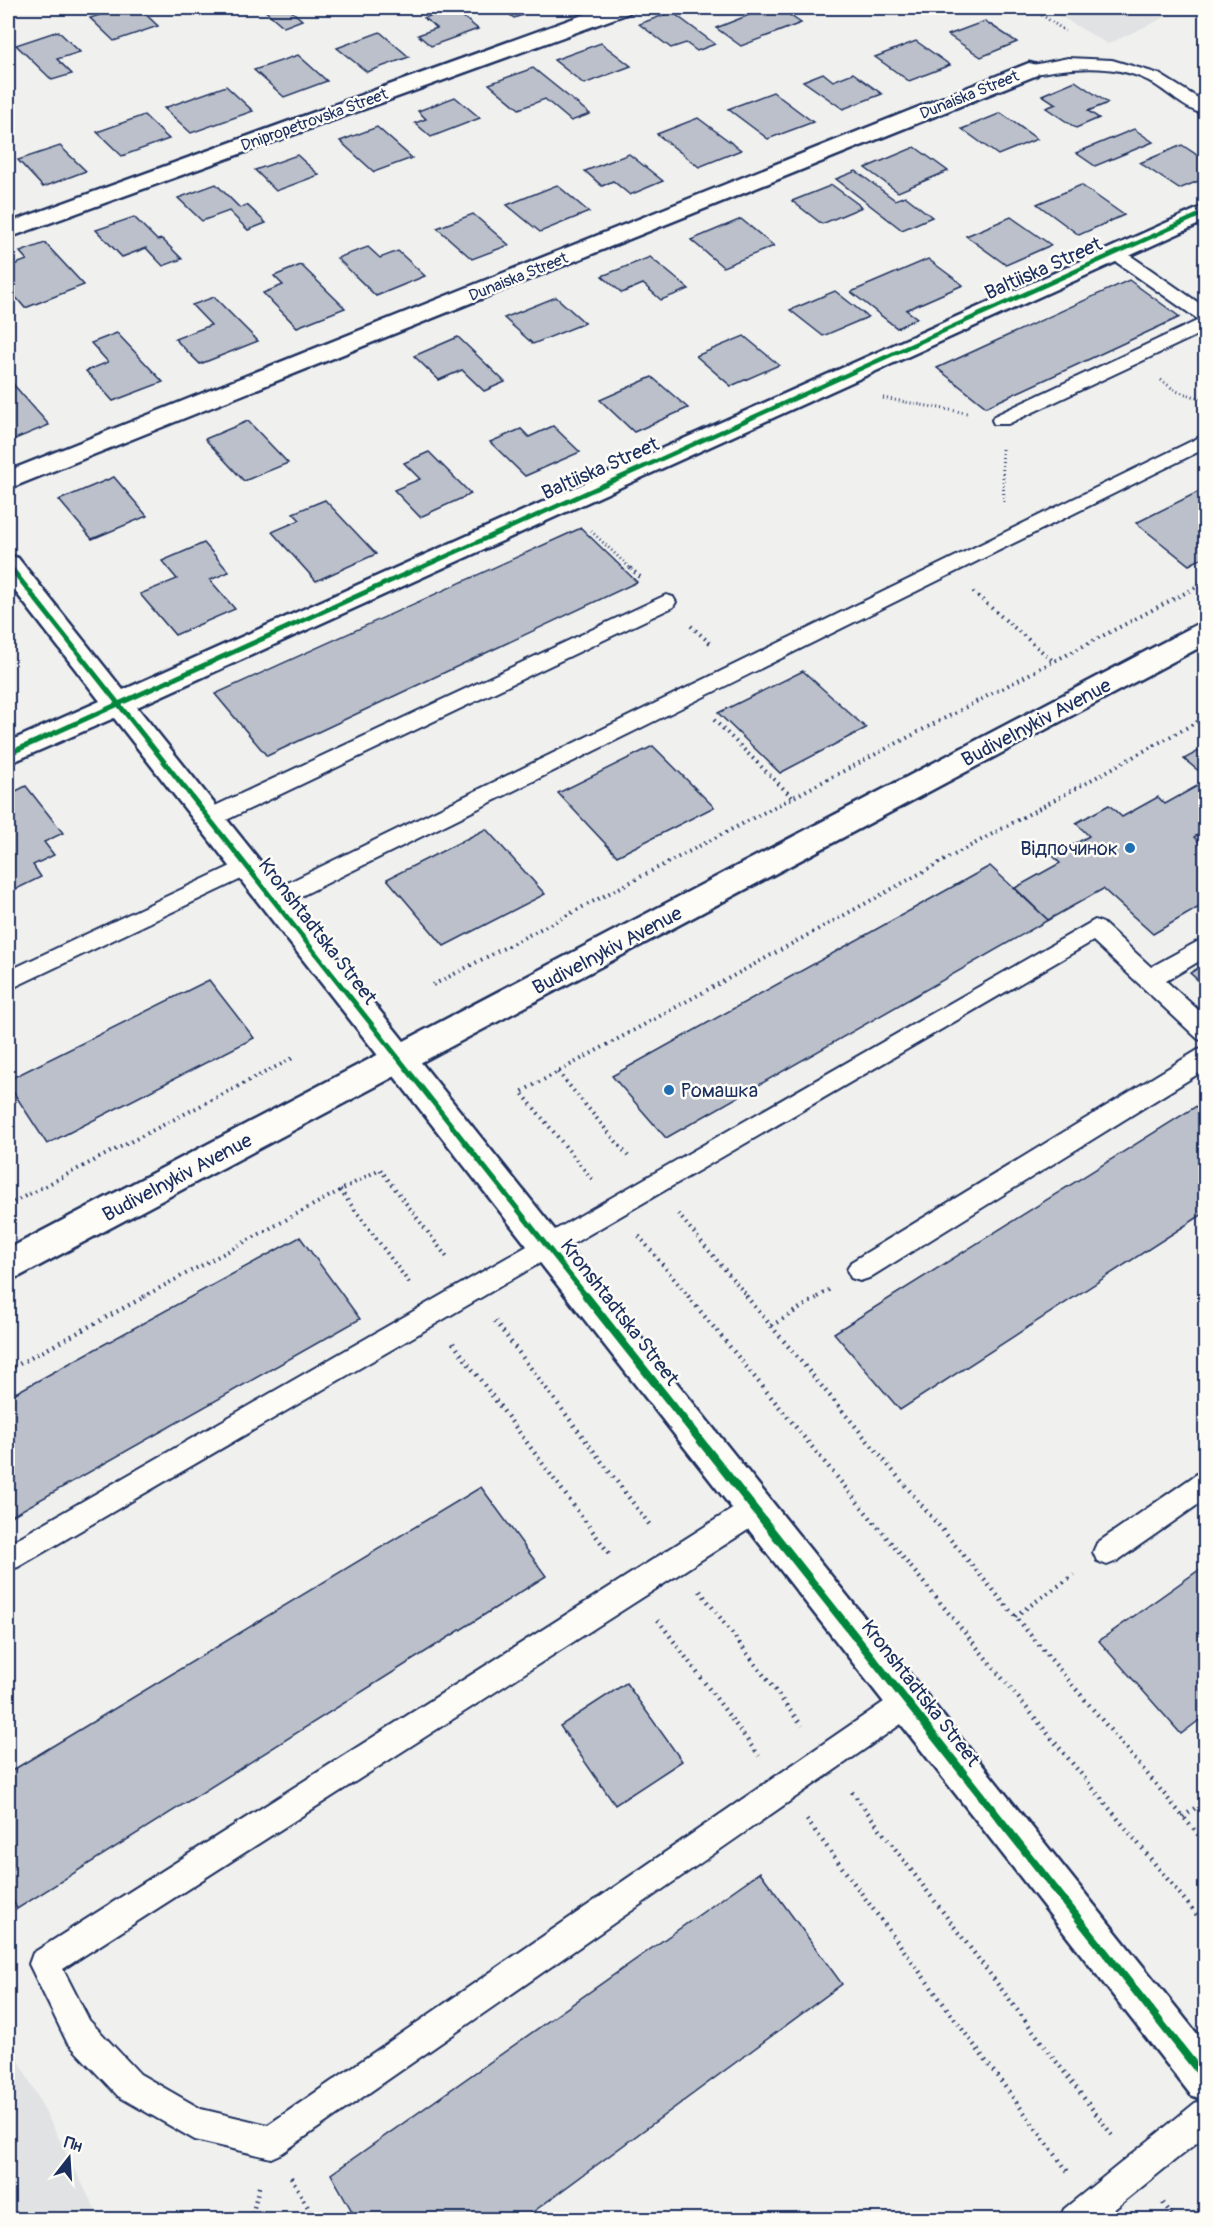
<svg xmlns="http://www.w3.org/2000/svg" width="1213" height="2227" font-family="Pangolin,sans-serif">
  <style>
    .built { fill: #e0e2e3 }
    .building { fill: #bbc0ca; stroke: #1b2f5e; stroke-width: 1.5 }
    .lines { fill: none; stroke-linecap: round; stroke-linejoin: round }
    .lane-casing { stroke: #1b2f5e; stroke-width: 4 }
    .street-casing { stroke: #1b2f5e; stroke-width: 5 }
    .secondary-casing { stroke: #1b2f5e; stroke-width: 5 }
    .path-far2 { stroke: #1b2f5e; stroke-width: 3; stroke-dasharray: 1 3; stroke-linecap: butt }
    .path-far1 { stroke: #1b2f5e; stroke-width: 4; stroke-dasharray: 1.5 4.5; stroke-linecap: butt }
    .path { stroke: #1b2f5e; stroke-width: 4.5; stroke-dasharray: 1.5 5; stroke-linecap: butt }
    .lane { fill: #fdfcf7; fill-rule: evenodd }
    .street { fill: #fdfcf7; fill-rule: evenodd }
    .secondary { fill: #fdfcf7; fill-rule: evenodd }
    .cycleway-far2-casing { stroke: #fdfcf7; stroke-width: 8 }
    .cycleway-far1-casing { stroke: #fdfcf7; stroke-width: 9 }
    .cycleway-casing { stroke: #fdfcf7; stroke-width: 11 }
    .cycleway-far2 { stroke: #00873e; stroke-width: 4.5 }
    .cycleway-far1 { stroke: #00873e; stroke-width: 5 }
    .cycleway { stroke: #00873e; stroke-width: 8 }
    .poi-dot { fill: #1f6fb2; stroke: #fdfcf7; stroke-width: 2 }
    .labels { text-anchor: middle; stroke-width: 5; stroke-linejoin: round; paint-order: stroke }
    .far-street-label { font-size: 16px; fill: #1b2f5e; stroke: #fdfcf7 }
    .street-label { font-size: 20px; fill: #1b2f5e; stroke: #fdfcf7 }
    .poi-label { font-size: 20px; fill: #1b2f5e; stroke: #fdfcf7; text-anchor: end }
  </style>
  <rect width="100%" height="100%" fill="#f0f0ee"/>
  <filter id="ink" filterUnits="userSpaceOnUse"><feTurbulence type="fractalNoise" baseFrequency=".0167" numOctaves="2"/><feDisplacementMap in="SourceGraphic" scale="12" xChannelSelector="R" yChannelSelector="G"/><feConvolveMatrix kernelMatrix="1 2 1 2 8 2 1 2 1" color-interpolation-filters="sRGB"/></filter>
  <g filter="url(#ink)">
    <g class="built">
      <path d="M1046,8H1185L1108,44Z"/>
      <path d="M8,2039L100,2219H8Z"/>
    </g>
    <g class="building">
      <path d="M122,8H139L158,26L114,41L90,18Z"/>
      <path d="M190,8H222L199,15Z"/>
      <path d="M262,8H288L302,20L284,27Z"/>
      <path d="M452,8L478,29L431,46L418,35L437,28L424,18Z"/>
      <path d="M501,8H544L514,18Z"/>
      <path d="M739,8H779L801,23L741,46L716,28L749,15Z"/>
      <path d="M672,12L715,44L697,51L686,43L671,48L639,24Z"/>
      <path d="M985,21L1017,42L981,57L948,35Z"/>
      <path d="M58,31L80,52L57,59L72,74L52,80L16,45Z"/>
      <path d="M380,32L409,57L367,72L337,48Z"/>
      <path d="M916,41L950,65L909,81L875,57Z"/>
      <path d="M601,43L631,66L584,84L554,60Z"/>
      <path d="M298,55L327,81L284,97L254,70Z"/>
      <path d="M533,68L590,114L571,121L545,99L519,109L489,84Z"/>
      <path d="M823,73L833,81L853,73L882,94L843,109L803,81Z"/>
      <path d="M1075,81L1108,103L1088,111L1099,118L1076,128L1046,108L1056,104L1042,95Z"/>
      <path d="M226,86L253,111L191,133L164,108Z"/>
      <path d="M773,92L813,122L768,139L728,109Z"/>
      <path d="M455,97L480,118L431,137L415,123L426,119L418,111Z"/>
      <path d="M1001,113L1037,139L998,155L962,129Z"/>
      <path d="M144,115L169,139L122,156L97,132Z"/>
      <path d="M698,118L741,150L699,167L657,134Z"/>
      <path d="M377,127L412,158L374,172L340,141Z"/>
      <path d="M1134,129L1153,142L1095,166L1076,153Z"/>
      <path d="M1182,145L1206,161V178L1179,189L1140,163Z"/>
      <path d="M60,146L86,171L43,187L18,160Z"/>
      <path d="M915,147L948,171L898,192L865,168Z"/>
      <path d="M629,154L663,181L630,195L613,181L602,186L585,171Z"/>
      <path d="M297,155L319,175L276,191L255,170Z"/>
      <path d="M856,171L895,200L905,196L932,217L902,230L836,179Z"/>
      <path d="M216,184L240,208L247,205L266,223L248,230L229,211L202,221L178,198Z"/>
      <path d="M557,185L589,212L540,232L507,205Z"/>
      <path d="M832,185L862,207L822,224L792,201Z"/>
      <path d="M1081,185L1124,215L1079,235L1037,204Z"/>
      <path d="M473,214L509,245L472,259L437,228Z"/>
      <path d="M134,217L157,240L162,239L182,259L163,266L146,248L122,257L96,230Z"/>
      <path d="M1011,217L1051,245L1006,265L966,236Z"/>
      <path d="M741,219L774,246L723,267L691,240Z"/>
      <path d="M45,243L84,285L25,308L8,288V267L27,260L20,252Z"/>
      <path d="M368,247L380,258L398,251L425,276L376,296L337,258Z"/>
      <path d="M650,257L689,289L661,300L643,284L622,293L602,276Z"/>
      <path d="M928,259L963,285L906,310L917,318L897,328L851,292Z"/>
      <path d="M301,265L345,308L297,327L263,293L283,285L274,276Z"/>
      <path d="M1129,280L1180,317L986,407L937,368Z"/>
      <path d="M835,291L868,317L823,336L790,310Z"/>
      <path d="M214,297L258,341L200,364L175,339L211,325L192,305Z"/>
      <path d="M556,297L585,323L533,344L504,318Z"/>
      <path d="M117,333L163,382L113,401L86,371L108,362L91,343Z"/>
      <path d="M744,336L779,365L731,386L696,356Z"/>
      <path d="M458,337L505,382L484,391L462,370L439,380L414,356Z"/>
      <path d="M652,377L688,408L634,432L600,400Z"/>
      <path d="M13,384L49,425L8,442V386Z"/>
      <path d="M248,421L288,463L244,481L205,439Z"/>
      <path d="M553,426L580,452L525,476L490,442L521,429L529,437Z"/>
      <path d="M429,452L471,494L420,517L394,490L420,479L404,463Z"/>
      <path d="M114,477L147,516L92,539L59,500Z"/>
      <path d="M1206,488V556L1189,565L1136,523Z"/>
      <path d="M325,500L376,554L316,581L272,532L300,520L293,513Z"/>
      <path d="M581,528L637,582L267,756L215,694Z"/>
      <path d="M204,543L229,572L210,580L235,609L175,635L140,594L177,579L162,561Z"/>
      <path d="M803,671L866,728L780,773L718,713Z"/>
      <path d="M653,746L714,807L617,856L558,793Z"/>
      <path d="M1206,747V777L1184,759Z"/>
      <path d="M1206,781V830L1194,837L1206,847V903L1153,934L1103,889L1048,920L1015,888L1060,863L1053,856L1089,836L1076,823L1109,805L1122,817L1158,797L1165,804Z"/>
      <path d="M26,786L63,833L44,842L54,855L33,865L41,877L8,893V795Z"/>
      <path d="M486,829L545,894L444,946L387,879Z"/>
      <path d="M990,866L1048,920L666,1138L612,1076Z"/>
      <path d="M1206,963V987L1190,973Z"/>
      <path d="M209,980L254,1038L47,1144L8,1084V1080Z"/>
      <path d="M1206,1100V1212L900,1410L834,1333Z"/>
      <path d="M300,1237L360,1319L8,1518V1397Z"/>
      <path d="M481,1487L546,1576L17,1909L8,1890V1773Z"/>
      <path d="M1206,1565V1715L1181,1734L1099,1641Z"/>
      <path d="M626,1683L682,1761L615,1805L560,1726Z"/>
      <path d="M760,1872L842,1984L522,2220H357L331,2174Z"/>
    </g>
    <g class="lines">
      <g class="lane-casing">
        <g id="lane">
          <path d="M1068,58L1112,60L1159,74L1206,103V115C1185,110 1167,91 1149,81C1112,62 1068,68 1029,75L1021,70L1023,67Z"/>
          <path d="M1115,248L1121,249L1206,308V331L1008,424H994L992,420L994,416L1199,320L1109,257L1106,253L1109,249Z"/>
          <path d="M1206,434V448L281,906L273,908L265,906L262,900L265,894Z"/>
          <path d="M666,595L673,597L676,602L673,607L216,825L208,827L200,825L197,819L200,813Z"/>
          <path d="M246,859L254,861L257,867L254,873L8,990V971Z"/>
          <path d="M1095,920L1103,923L1151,967L1206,937V957L1166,981L1206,1017V1041L1198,1039L1093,941L18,1567L8,1570V1544Z"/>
          <path d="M1206,1048V1069L869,1278L860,1281L851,1278L847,1270L851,1262L1198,1050Z"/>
          <path d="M1206,1471V1499L1117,1561L1107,1565L1097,1561L1093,1552L1097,1543L1197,1474Z"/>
          <path d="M755,1498L765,1501L769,1510L765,1519L63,1969L89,2020L140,2074L201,2109L268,2125L897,1693L907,1689L917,1693L921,1703L917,1713L282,2153L271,2158L195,2140L118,2096L67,2042L29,1964L33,1953L745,1501Z"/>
          <path d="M1206,2098V2135L1101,2220H1059L1064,2209L1195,2103Z"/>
        </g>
      </g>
      <g class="street-casing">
        <g id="street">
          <path d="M602,8H632L629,13L8,238V223Z"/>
          <path d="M1029,63L1037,65L1040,70L1037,75L8,489V471Z"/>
          <path d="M1206,205V221L137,707L1206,2045V2101L1191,2095L114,718L8,764V742L100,701L8,582V555L18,558L123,690Z"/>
        </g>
      </g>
      <g class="secondary-casing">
        <path id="secondary" d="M1206,623V644L20,1276L8,1280V1249L1196,625Z"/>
      </g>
      <g class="path-far2">
        <path d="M1032,8L1065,31"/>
        <path d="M1161,380L1176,391L1206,400"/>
        <path d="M883,398L967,413"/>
        <path d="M1002,449L1004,502"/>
        <path d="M591,531L632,570"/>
      </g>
      <g class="path-far1">
        <path d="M630,568L640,577"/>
        <path d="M973,592L1053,661"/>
        <path d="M691,626L712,645"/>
        <path d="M714,720L792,797"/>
        <path d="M433,985L1206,582"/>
        <path d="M558,1072L628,1156"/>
        <path d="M592,1179L521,1092L1206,717"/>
        <path d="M340,1190L410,1284"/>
        <path d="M8,1205L295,1057"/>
        <path d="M678,1214L748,1297"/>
        <path d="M639,1236L689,1297"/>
        <path d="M143,1297L380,1169L449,1260"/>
        <path d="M818,1297L829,1290"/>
      </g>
      <g class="path">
        <path d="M688,1296L1206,1926"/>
        <path d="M746,1296L1206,1844"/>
        <path d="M495,1321L652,1528"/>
        <path d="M771,1326L820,1296"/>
        <path d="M453,1343L611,1556"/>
        <path d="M8,1370L146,1296"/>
        <path d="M700,1591L802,1726"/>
        <path d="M1015,1616L1074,1575"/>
        <path d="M658,1620L759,1756"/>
        <path d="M852,1792L1112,2135"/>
        <path d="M1183,1817L1206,1800"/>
        <path d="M807,1820L1069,2173"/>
        <path d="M291,2177L315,2220"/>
        <path d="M1163,2203L1176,2220"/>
        <path d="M251,2220L260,2183"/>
      </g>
      <use href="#lane" class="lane"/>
      <use href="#street" class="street"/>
      <use href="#secondary" class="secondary"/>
      <g class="cycleway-far2-casing">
        <g id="cycleway-far2">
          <path d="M8,564L12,570"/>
          <path d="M416,570L1206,212"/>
        </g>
      </g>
      <g class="cycleway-far1-casing">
        <g id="cycleway-far1">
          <path d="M11,568L587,1297"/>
          <path d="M8,754L419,568"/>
        </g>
      </g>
      <g class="cycleway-casing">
        <path id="cycleway" d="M586,1296L1206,2080"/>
      </g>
      <use href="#cycleway-far2" class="cycleway-far2"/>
      <use href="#cycleway-far1" class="cycleway-far1"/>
      <use href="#cycleway" class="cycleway"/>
    </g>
  </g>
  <g class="poi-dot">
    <circle cx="1130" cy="848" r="6"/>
    <circle cx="669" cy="1090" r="6"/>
  </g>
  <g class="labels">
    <g class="far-street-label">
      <text transform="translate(969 94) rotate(-22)" y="6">Dunaiska Street</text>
      <text transform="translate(314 119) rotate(-20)" y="6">Dnipropetrovska Street</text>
      <text transform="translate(518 276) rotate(-22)" y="6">Dunaiska Street</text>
    </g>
    <g class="street-label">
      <text transform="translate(1043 268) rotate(-24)" y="7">Baltiiska Street</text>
      <text transform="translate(600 468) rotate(-24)" y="7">Baltiiska Street</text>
      <text transform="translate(1036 722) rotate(-28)" y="7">Budivelnykiv Avenue</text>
      <text transform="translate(318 931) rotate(52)" y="7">Kronshtadtska Street</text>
      <text transform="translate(607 950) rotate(-28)" y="7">Budivelnykiv Avenue</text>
      <text transform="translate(177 1177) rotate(-28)" y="7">Budivelnykiv Avenue</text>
      <text transform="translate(620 1312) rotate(52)" y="7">Kronshtadtska Street</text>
      <text transform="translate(921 1693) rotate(52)" y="7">Kronshtadtska Street</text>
    </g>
    <g class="poi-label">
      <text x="1118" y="855">Відпочинок</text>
      <text x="681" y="1097" text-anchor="start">Ромашка</text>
    </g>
  </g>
  <rect width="1213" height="2227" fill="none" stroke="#fdfcf7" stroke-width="30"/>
  <rect x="15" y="15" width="1183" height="2197" fill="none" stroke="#1b2f5e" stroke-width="2" filter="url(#ink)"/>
  <g transform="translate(69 2158) rotate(17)" stroke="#fdfcf7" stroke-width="4.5" paint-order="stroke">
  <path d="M0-4.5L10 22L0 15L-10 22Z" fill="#1b2f5e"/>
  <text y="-9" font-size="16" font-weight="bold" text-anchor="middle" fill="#1b2f5e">Пн</text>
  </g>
</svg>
